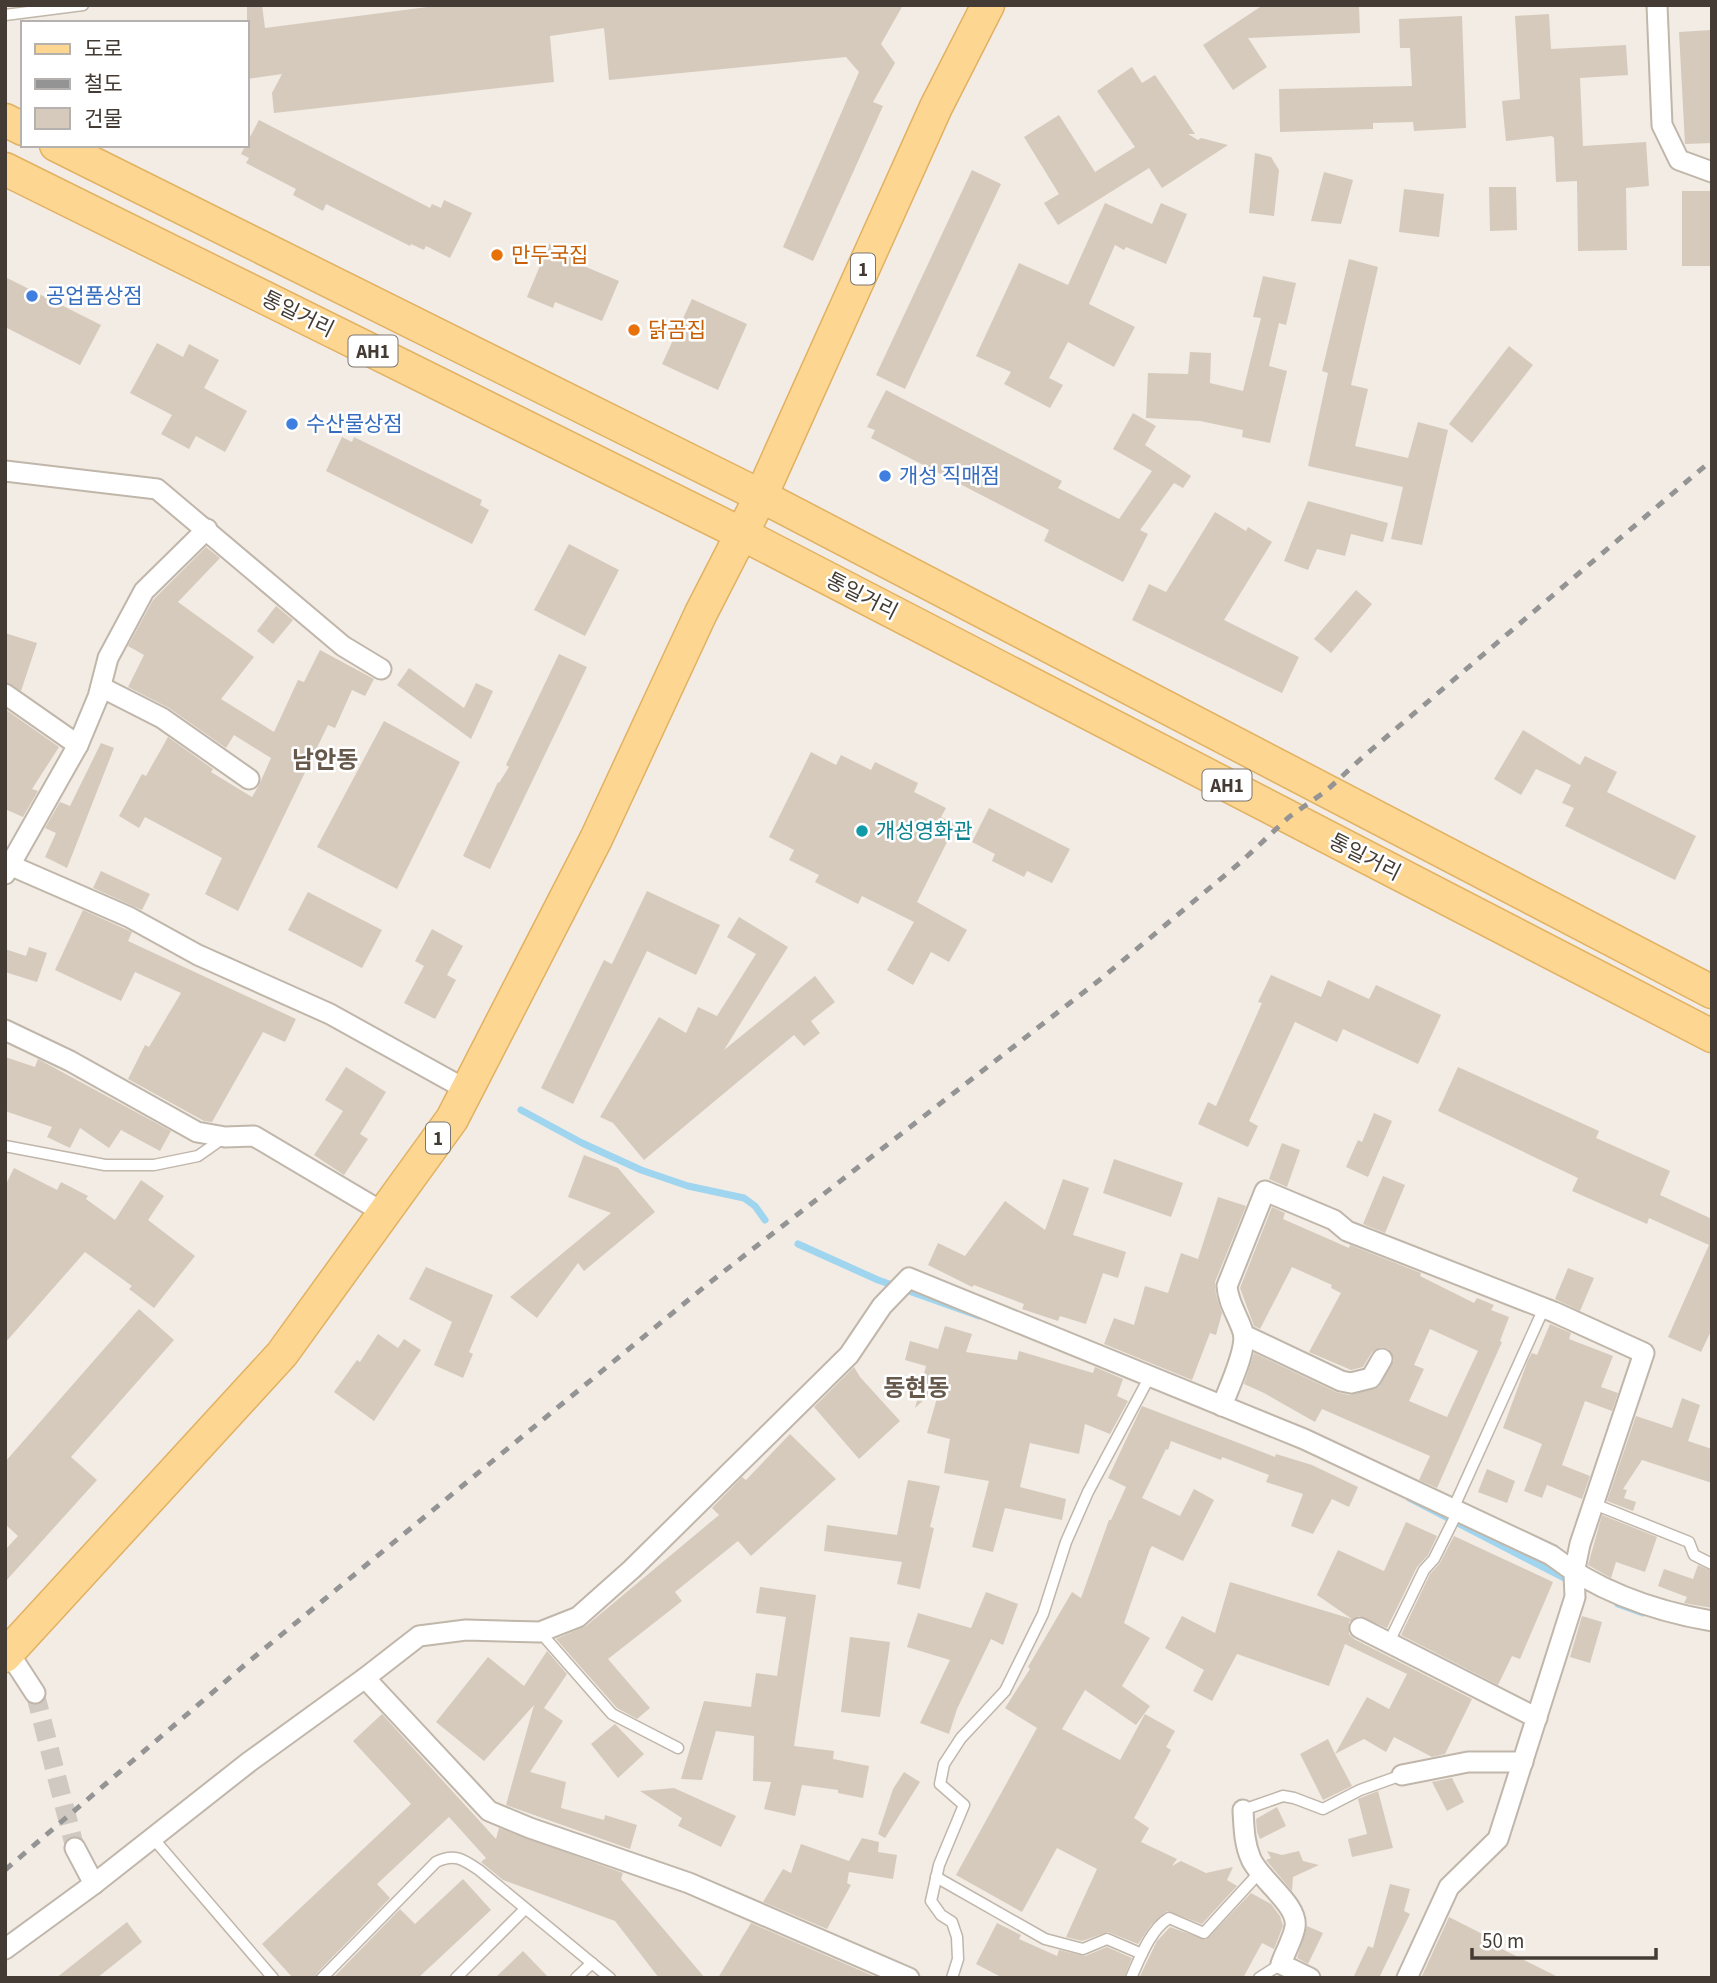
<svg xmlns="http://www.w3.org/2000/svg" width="1717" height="1983" font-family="'Source Sans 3','Noto Sans KR',sans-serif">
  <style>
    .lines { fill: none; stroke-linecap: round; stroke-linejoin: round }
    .stream { stroke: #a0d5ef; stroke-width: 7 }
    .building { fill: #d6cabc; fill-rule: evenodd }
    .street-tunnel { stroke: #cfc9c1; stroke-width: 19; stroke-dasharray: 19 10; stroke-linecap: butt }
    .lane-casing { stroke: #c0b6aa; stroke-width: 13 }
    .street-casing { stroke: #c0b6aa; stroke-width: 23 }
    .primary-casing { stroke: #e2b162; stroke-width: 35 }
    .lane { stroke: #fff; stroke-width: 10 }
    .street { stroke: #fff; stroke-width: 19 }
    .primary { stroke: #fdd692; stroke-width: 32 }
    .rail { stroke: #949494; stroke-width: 5; stroke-dasharray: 9 9; stroke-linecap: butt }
    .food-dot { fill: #e8710a; stroke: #fff; stroke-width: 2.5 }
    .shop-dot { fill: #3f7fe0; stroke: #fff; stroke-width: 2.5 }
    .culture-dot { fill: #0f9aa8; stroke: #fff; stroke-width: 2.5 }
    .labels { text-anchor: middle; stroke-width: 5; stroke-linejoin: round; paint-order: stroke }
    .shield { fill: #fff; stroke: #7c7671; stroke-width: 2 }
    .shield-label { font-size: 19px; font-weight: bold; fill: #443c34 }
    .food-label { font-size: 21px; fill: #c56008; stroke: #fff; text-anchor: start }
    .shop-label { font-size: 21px; fill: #366cbe; stroke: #fff; text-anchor: start }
    .street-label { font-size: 21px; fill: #443c34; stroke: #fff }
    .culture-label { font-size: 21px; fill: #0d838f; stroke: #fff; text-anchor: start }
    .quarter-label { font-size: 24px; font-weight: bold; fill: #66594b; stroke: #fff }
  </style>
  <rect width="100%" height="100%" fill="#f2ece4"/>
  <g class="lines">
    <g class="stream">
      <path d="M521,1110L582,1143L641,1170L688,1186L744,1198L755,1206L765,1220"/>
      <path d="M798,1244L878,1280L979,1316"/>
      <path d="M1409,1498L1572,1582"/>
      <path d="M1618,1604L1643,1613"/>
    </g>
  </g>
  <g class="building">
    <path d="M247,5H262L265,28L443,5H903L881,44L895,63L873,102L883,106L813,261L783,247L859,72L846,57L609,80L604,28L550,36L554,82L274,113L272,93L282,74L247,79Z"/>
    <path d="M1263,5H1359L1360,33L1248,38L1267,67L1233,90L1203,45Z"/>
    <path d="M1549,14L1551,49L1626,45L1628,75L1580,78L1583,146L1646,142L1649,186L1626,188L1627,250L1578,251L1577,181L1556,182L1554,138L1552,136L1506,141L1502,101L1520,99L1515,16Z"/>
    <path d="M1462,16L1466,128L1414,131L1413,122L1373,123V129L1280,132L1279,89L1412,86L1410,48H1400L1399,19Z"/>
    <path d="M1711,30L1712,143L1685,144L1679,32Z"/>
    <path d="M1132,67L1142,83L1155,75L1195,134H1188L1198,140L1201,138L1228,145L1162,188L1149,168L1058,225L1044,203L1059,194L1024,137L1059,115L1095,172L1135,147L1097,91Z"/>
    <path d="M259,120L430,208L432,204L441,208L444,200L472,213L450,258L426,246L424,250L411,244L410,246L326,204L323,211L293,195L296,189L246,163L249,158L241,154Z"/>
    <path d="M1255,153L1271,157L1279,170L1274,216L1249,213Z"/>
    <path d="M972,170L1001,184L905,389L876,375Z"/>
    <path d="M1324,172L1353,180L1341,224L1311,221Z"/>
    <path d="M1489,187H1516L1517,230L1490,231Z"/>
    <path d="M1404,189L1444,194L1439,237L1399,232Z"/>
    <rect x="1682" y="191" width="30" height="75"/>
    <path d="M1105,203L1152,224L1161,203L1187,214L1166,264L1126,247L1124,250L1115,245L1089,304L1135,327L1114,367L1068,342L1049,378L1063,385L1050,408L1004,384L1011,372L976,356L1019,263L1068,285Z"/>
    <path d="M549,244L575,255L572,261L619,281L602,321L555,302L553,308L527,297Z"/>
    <path d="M1349,259L1378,267L1351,385L1368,389L1355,446L1408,458L1418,422L1448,430L1422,545L1391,539L1403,487L1308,466L1328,373L1322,371Z"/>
    <path d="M1263,276L1296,283L1286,325L1279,323L1269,366L1287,371L1270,443L1242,437L1243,430L1200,421L1146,418L1148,373L1188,374L1190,352L1211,353L1210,383L1243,391L1261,318L1253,317Z"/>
    <path d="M5,277L101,325L80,365L5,327Z"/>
    <path d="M692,299L747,324L718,390L662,364Z"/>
    <path d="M157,343L183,357L189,344L219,360L204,388L247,411L225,452L196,436L189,449L161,434L172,415L130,393Z"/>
    <path d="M1509,346L1533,365L1472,443L1449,424Z"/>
    <path d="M886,390L1062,481L1058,488L1119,519L1152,471L1113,449L1133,413L1156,426L1145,445L1191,476L1183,488L1174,483L1140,530L1148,534L1123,582L1044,541L1049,530L871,438L875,430L867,427Z"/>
    <path d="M342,437L352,442L354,437L482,500L480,505L489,510L472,544L326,471Z"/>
    <path d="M1308,501L1388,523L1383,542L1351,534L1345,556L1317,549L1308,570L1284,561Z"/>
    <path d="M1215,512L1246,531L1248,527L1272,542L1224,620L1299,657L1282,693L1132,620L1149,584L1166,592Z"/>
    <path d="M569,544L619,570L585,636L534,610Z"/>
    <path d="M206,547L220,558L178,602L254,657L221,699L274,732L298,680L304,682L320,650L374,679L365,696L352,690L335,728L328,725L238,911L205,894L222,858L145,817L139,828L119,816L142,774L146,776L168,737L213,769L211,772L252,797L259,785L271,758L234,735L226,748L169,708L128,687L144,655L128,646L153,600Z"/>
    <path d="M1356,590L1372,604L1331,653L1314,639Z"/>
    <path d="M276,606L293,620L273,644L257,631Z"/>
    <path d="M5,633L37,643L21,691L5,682Z"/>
    <path d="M559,654L587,667L490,869L463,856L498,782L499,783L509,767L506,765Z"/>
    <path d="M409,668L464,708L476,683L493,691L471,739L397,685Z"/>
    <path d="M5,709L59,747L32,789L38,791L23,817L5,809Z"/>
    <path d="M384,721L460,762L397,889L317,847Z"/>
    <path d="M1523,730L1580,765L1585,756L1617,772L1607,792L1696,836L1675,880L1565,826L1574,808L1562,803L1571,785L1536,769L1521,795L1494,779Z"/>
    <path d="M101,743L114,748L67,868L45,857L56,833L45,828L60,802L70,806Z"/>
    <path d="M811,752L836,765L841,755L871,770L875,762L918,783L914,792L946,808L941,817L956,824L917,902L967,930L949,962L931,952L913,985L887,970L914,922L862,896L858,904L815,882L819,875L789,860L794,850L769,837Z"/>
    <path d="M989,808L1070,849L1052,883L1027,871L1024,877L992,861L995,854L972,842Z"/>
    <path d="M101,871L150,894L142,910L93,888Z"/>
    <path d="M647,891L720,925L696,975L647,951L573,1104L541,1088L604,960L612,964Z"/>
    <path d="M308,892L382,930L362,968L288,930Z"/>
    <path d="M83,910L132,932L128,941L296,1019L285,1042L263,1032L212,1122L204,1121L128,1079L145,1045L149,1047L181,993L135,972L121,1001L55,970Z"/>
    <path d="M739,917L788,947L724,1050L815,976L835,1002L811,1021L820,1033L804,1046L794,1035L644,1160L613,1123L600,1117L659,1017L686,1033L698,1007L717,1016L756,954L727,937Z"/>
    <path d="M432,929L463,946L447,975L456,980L435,1019L404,1003L424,966L415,961Z"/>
    <path d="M29,947L47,953L37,982L5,972V949L26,956Z"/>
    <path d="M1271,975L1321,997L1328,980L1369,999L1376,985L1441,1015L1418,1064L1343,1029L1337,1042L1295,1022L1249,1121L1258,1126L1248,1147L1198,1124L1208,1102L1216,1106L1262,1003L1258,1002Z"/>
    <path d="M5,1057L35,1067L38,1059L171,1131L160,1151L121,1130L109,1148L80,1128L70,1148L47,1137L52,1127L5,1111Z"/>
    <path d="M346,1067L386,1092L360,1134L368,1139L344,1175L314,1155L343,1111L325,1100Z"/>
    <path d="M1458,1067L1599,1131L1596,1138L1670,1171L1660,1195L1712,1219V1329L1701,1352L1668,1337L1709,1245L1649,1218L1647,1224L1572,1191L1578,1178L1438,1111Z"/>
    <path d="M1374,1113L1392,1121L1368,1177L1346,1167L1358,1140L1362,1142Z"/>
    <path d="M1282,1143L1300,1150L1287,1187L1269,1179Z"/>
    <path d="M584,1155L618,1168L655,1212L584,1271L578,1263L537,1318L510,1297L611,1213L568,1197Z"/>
    <path d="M1114,1159L1183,1183L1171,1217L1103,1193Z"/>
    <path d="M14,1168L57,1190L61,1182L88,1196L86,1199L115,1220L141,1180L164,1196L148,1220L195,1256L154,1308L129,1289L132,1286L85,1252L5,1343V1186Z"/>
    <path d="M1383,1176L1405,1185L1385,1233L1363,1224Z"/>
    <path d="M1063,1179L1089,1188L1073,1235L1126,1252L1118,1278L1103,1273L1086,1324L1060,1316L1058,1321L1022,1309L1024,1304L974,1285L972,1287L928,1265L938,1243L965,1256L1005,1201L1045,1230Z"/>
    <path d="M1218,1197L1246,1206L1215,1282L1216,1295L1222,1313L1216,1335L1210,1333L1192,1380L1104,1344L1114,1318L1134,1325L1145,1286L1168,1293L1181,1253L1198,1259Z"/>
    <path d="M1272,1207L1285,1213L1283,1219L1349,1248L1350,1245L1421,1273L1420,1276L1474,1303L1477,1298L1494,1305L1491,1310L1509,1317L1500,1341L1502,1342L1437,1488L1419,1480L1430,1456L1322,1409L1315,1422L1264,1393L1244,1384L1254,1353L1336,1392L1349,1395L1379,1387L1394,1360L1389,1349L1381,1347L1372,1352L1363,1367L1351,1370L1309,1352L1341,1293L1331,1288L1332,1285L1292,1267L1260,1329L1254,1326L1240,1288ZM1430,1329L1478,1351L1447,1417L1409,1401L1424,1369L1414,1365Z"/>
    <path d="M426,1267L493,1295L469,1352L473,1354L463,1378L434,1365L452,1322L409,1299Z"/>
    <path d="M1568,1268L1594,1278L1580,1311L1555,1299Z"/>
    <path d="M139,1309L174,1340L71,1457L97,1480L5,1582V1550L18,1536L5,1524V1462Z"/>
    <path d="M1550,1324L1571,1333L1569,1339L1613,1356L1601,1387L1618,1393L1612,1411L1585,1401L1562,1465L1590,1476L1582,1499L1547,1485L1542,1498L1524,1491L1542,1444L1503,1428L1528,1360L1532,1353L1537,1355Z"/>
    <path d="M945,1326L972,1334L966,1352L1017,1360L1019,1351L1093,1373L1095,1367L1123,1379L1117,1396L1128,1401L1110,1434L1085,1424L1079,1454L1030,1443L1020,1487L1066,1499L1062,1520L1005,1508L993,1552L972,1547L989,1481L944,1473L950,1439L927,1433L941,1384L915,1408L926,1366L905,1360L910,1341L938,1349Z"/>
    <path d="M378,1334L398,1348L404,1339L421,1350L374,1421L334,1392L357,1360L360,1362Z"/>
    <path d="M854,1367L860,1377L900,1421L859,1459L814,1407Z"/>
    <path d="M1682,1398L1700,1405L1688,1441L1712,1449V1483L1642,1460L1623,1489L1627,1490L1624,1498L1636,1502L1633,1511L1607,1501L1636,1416L1672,1428Z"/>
    <path d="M1142,1406L1275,1457L1276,1454L1312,1465L1358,1487L1349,1507L1332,1499L1313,1534L1291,1526L1303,1494L1266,1482L1269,1475L1222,1457L1221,1460L1171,1441L1168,1450L1166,1449L1142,1498L1180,1516L1194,1489L1214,1500L1183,1561L1152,1546L1150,1549L1124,1623L1150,1638L1122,1686L1150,1706L1136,1725L1085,1690L1062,1729L1120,1760L1145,1714L1175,1731L1166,1747L1171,1750L1134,1818L1149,1828L1141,1842L1177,1859L1172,1866L1181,1861L1206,1873L1233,1867L1227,1880L1237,1886L1202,1924L1167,1911L1151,1925L1138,1944L1108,1932L1082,1941L1066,1937L1097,1869L1057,1848L1022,1912L956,1875L1037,1728L1005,1708L1030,1669L1028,1667L1072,1592L1081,1598L1109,1520H1111L1126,1487L1108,1478Z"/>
    <path d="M790,1434L836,1479L751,1556L738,1541L675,1592L682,1601L608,1659L650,1708L637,1719L617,1708L556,1639L586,1626L719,1515L712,1508L742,1477L746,1480Z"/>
    <path d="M1487,1469L1515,1481L1507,1503L1478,1492Z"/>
    <path d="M908,1480L940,1486L930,1527L934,1528L920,1589L897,1584L902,1562L824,1551L827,1525L897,1535Z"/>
    <path d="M1602,1515L1657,1537L1645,1572L1616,1562L1611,1578L1588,1565Z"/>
    <path d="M1406,1522L1437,1536L1428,1555L1417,1567L1387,1628L1359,1616L1349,1622V1634L1354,1639L1472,1699L1445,1754L1432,1757L1394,1737L1386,1752L1364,1739L1335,1754L1352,1786L1323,1800L1300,1754L1328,1739L1335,1754L1367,1697L1389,1709L1407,1674L1345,1644L1329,1686L1237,1654L1212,1701L1193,1691L1204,1670L1165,1648L1182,1616L1215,1633L1230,1582L1352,1619L1317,1595L1338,1550L1384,1571Z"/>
    <path d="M1454,1536L1553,1582L1520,1659L1512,1656L1498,1685L1401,1635L1430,1574L1440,1563Z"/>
    <path d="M1698,1565L1712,1571V1608L1684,1603L1687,1597L1658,1586L1664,1569L1693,1579Z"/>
    <path d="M760,1587L816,1595L794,1746L834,1751L833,1759L869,1766L863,1798L838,1793V1790L802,1785L795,1816L764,1809L771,1782L753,1781L754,1736L716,1731L702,1780L681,1779L704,1701L751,1707L756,1673L777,1676L786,1617L756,1613Z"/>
    <path d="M986,1592L1018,1604L1003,1645L991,1639L957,1709L949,1734L920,1723L950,1660L907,1647L918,1613L971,1628Z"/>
    <path d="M1582,1616L1602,1622L1590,1663L1570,1657Z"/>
    <path d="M850,1637L890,1642L880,1717L841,1712Z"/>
    <path d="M547,1651L567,1674L544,1708L563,1721L530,1772L566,1782L561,1808L604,1820L605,1815L637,1825L630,1849L506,1805L534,1705L484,1761L436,1722L488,1657L524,1686Z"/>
    <path d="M382,1714L496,1839L499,1828L623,1873L621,1879L705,1978H659L615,1921L503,1880L481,1862L486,1858L449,1817L377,1884L390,1898L317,1973L315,1978H293L262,1944L411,1804L353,1741Z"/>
    <path d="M615,1724L644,1754L618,1778L591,1744Z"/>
    <path d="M904,1772L920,1782L885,1838L878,1834L893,1789Z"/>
    <path d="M1452,1778L1464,1802L1447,1811L1432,1782Z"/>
    <path d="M674,1788L736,1816L721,1847L678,1826L682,1818L640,1791Z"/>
    <path d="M1378,1791L1393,1848L1352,1857L1348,1839L1367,1834L1358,1799Z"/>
    <path d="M1277,1807L1286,1826L1260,1839L1257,1832L1256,1819Z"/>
    <path d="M862,1838L879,1842L878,1852L897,1855L893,1879L849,1872L847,1883L851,1885L827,1929L763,1902L783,1869L791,1873L801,1844L849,1861Z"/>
    <path d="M1267,1851L1282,1855L1299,1851L1303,1861L1319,1865L1293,1877L1292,1891L1266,1860L1271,1858Z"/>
    <path d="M463,1879L491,1910L418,1978H333L400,1909L415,1924Z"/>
    <path d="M1390,1884L1410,1889L1404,1911L1410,1914L1379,1978H1353L1368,1946L1373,1948Z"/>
    <path d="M1251,1893L1271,1904L1280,1916L1283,1926L1274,1949L1262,1943L1243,1978H1139L1157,1941L1170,1927L1206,1940Z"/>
    <path d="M1449,1917L1498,1942L1496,1946L1560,1978H1421Z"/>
    <path d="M127,1922L142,1942L97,1978H56Z"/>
    <path d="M751,1923L878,1978H718Z"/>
    <path d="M997,1923L1021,1935L1019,1939L1057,1956L1059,1950L1085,1956L1107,1947L1132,1958L1124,1978H1003L976,1964Z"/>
    <path d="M1307,1926L1323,1933L1308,1964L1297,1958Z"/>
    <path d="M523,1951L549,1978H495Z"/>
  </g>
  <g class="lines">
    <path class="street-tunnel" d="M35,1693L75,1848"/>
    <g class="lane-casing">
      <g id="lane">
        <path d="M5,15L83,5"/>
        <path d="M5,1146L105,1165H154L198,1156L225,1137"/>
        <path d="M1594,1504L1689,1542L1694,1555L1712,1564"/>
        <path d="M1453,1509L1544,1308"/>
        <path d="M540,1632L612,1714L678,1748"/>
        <path d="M1389,1642L1424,1570L1434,1559L1458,1511"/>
        <path d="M1243,1810L1283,1796L1294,1798L1323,1809L1360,1790L1402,1775"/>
        <path d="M152,1837L273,1978"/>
        <path d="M936,1877L1045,1939L1083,1949L1107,1939L1142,1954"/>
        <path d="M322,1978L436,1862C454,1853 463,1859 479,1870L610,1978"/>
        <path d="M456,1978L525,1909"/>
        <path d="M576,1978L592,1963"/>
        <path d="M952,1978L958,1959L957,1937L952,1922L941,1915L931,1901L939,1865L964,1805L940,1784L944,1764L961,1738L1005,1691L1043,1614L1066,1542L1088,1492L1150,1376"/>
        <path d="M1131,1978C1140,1958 1150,1930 1169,1918L1204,1933L1259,1873"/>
        <path d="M1259,1978L1281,1964"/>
      </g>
    </g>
    <g class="street-casing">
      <g id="street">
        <path d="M1657,5L1662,125L1679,160L1712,172"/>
        <path d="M5,471L157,489L343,646L381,669"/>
        <path d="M101,687L162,718L249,779"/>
        <path d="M5,694L78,745"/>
        <path d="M5,863L129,917L198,955L330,1014L467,1090"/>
        <path d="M5,874L78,745L98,697L108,658L144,591L207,529"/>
        <path d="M5,1030L70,1061L197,1132L225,1137L254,1136L384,1213"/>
        <path d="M1244,1335L1341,1381L1351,1383L1371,1378L1382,1359"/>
        <path d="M1222,1406C1228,1389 1248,1349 1243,1332C1238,1316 1228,1303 1227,1286L1265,1191L1334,1220L1347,1231L1554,1312L1644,1353L1580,1544L1574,1573L1575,1597L1498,1839L1449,1887L1407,1978"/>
        <path d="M1360,1628L1537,1718"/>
        <path d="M9,1653L35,1693"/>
        <path d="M365,1678L489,1811L530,1828L689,1883L909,1978"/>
        <path d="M1402,1775L1468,1762H1523"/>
        <path d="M1243,1810C1244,1827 1244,1843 1251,1859C1260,1880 1299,1905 1295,1927C1293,1939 1285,1952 1281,1964L1310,1978"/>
        <path d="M75,1848L94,1884"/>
        <path d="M5,1949L94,1884L249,1762L365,1678L419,1636L466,1630L540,1632L578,1617L632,1569L849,1355L882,1306L909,1278L1304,1439L1551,1555C1597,1591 1654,1611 1712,1621"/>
      </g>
    </g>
    <g class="primary-casing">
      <g id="primary">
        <path d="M5,120L23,129"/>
        <path d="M56,145L761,496L1712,992"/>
        <path d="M5,169L742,534L1712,1036"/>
        <path d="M5,1656L282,1354L452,1119L596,839L701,613L761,496L936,107L988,5"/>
      </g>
    </g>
    <use href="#lane" class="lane"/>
    <use href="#street" class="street"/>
    <use href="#primary" class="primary"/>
    <path class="rail" d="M5,1870L247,1663L709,1283L1102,978L1242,861L1289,817L1326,791L1364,756L1712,460"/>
  </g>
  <g class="food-dot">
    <circle cx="497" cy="255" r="7"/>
    <circle cx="634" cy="330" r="7"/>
  </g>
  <g class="shop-dot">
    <circle cx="32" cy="296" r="7"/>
    <circle cx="292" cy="424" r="7"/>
    <circle cx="885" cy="476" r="7"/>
  </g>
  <circle class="culture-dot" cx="862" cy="831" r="7"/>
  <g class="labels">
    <g class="shield">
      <rect x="851" y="253.5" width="24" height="31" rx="5"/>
      <rect x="348.5" y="335.5" width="49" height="31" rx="5"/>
      <rect x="1202.5" y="769.5" width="49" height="31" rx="5"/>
      <rect x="426" y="1122.5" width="24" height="31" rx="5"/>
    </g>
    <g class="shield-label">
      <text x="863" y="276">1</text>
      <text x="373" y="358">AH1</text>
      <text x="1227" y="792">AH1</text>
      <text x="438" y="1145">1</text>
    </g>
    <g class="food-label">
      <text x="511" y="262">만두국집</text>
      <text x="648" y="337">닭곰집</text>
    </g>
    <g class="shop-label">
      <text x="46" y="303">공업품상점</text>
      <text x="306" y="431">수산물상점</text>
      <text x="899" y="483">개성 직매점</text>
    </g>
    <g class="street-label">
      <text transform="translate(298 314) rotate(26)" y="7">통일거리</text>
      <text transform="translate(862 596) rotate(27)" y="7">통일거리</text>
      <text transform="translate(1365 857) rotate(27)" y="7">통일거리</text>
    </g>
    <g class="culture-label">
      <text x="876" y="838">개성영화관</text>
    </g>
    <g class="quarter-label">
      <text x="325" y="768">남안동</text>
      <text x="916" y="1396">동현동</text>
    </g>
  </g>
  <rect width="1717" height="1983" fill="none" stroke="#443c34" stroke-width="14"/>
  <rect x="21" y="21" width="228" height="126" fill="#ffffff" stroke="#b4b1ae" stroke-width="2"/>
  <rect x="35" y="44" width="35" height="10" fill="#fdd692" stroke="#b4b1ae" stroke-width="2"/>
  <text x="84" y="56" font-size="21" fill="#443c34">도로</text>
  <rect x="35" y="79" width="35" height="10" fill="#949494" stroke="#b4b1ae" stroke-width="2"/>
  <text x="84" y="91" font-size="21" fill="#443c34">철도</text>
  <rect x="35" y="108" width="35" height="21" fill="#d6cabc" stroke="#b4b1ae" stroke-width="2"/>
  <text x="84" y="126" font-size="21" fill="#443c34">건물</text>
  <path d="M1472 1948v10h184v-10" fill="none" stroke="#443c34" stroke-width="3.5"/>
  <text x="1482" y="1948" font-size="21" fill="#443c34" stroke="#ffffff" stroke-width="5" paint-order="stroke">50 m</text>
</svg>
